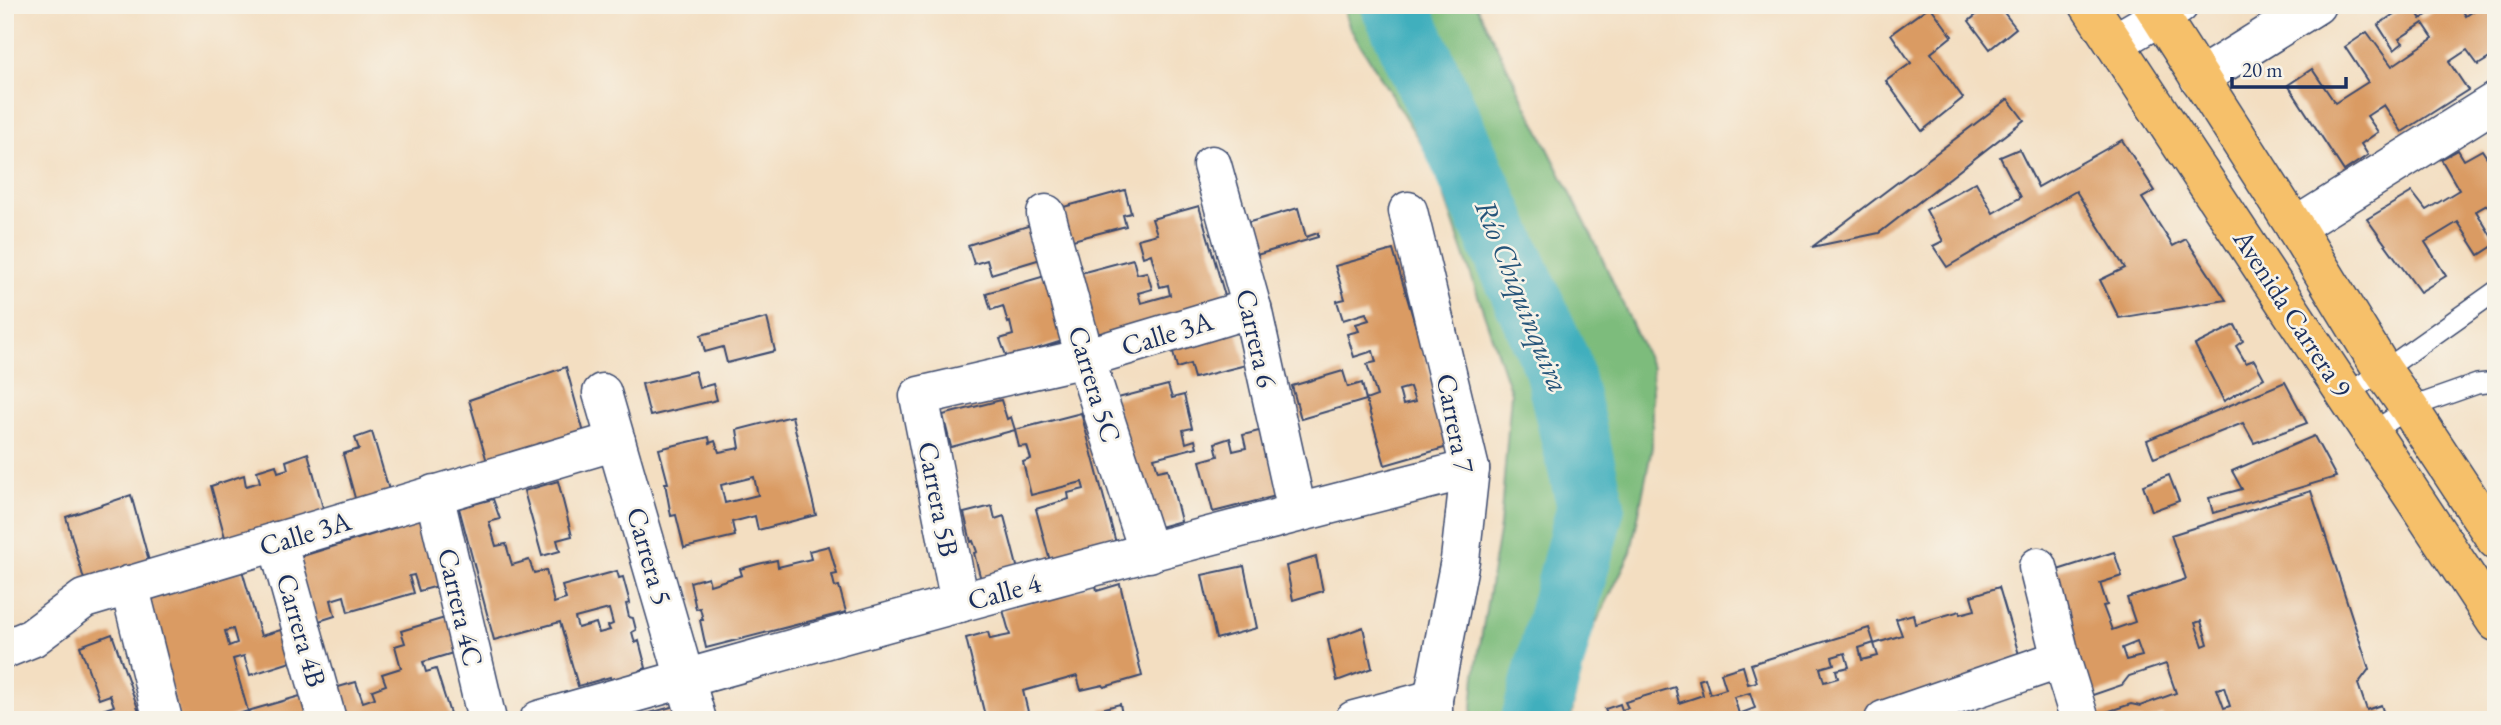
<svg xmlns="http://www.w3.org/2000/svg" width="2501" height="725" font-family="'EB Garamond',serif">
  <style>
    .forest { fill: #7dbc7c; stroke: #4c766d; stroke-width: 2 }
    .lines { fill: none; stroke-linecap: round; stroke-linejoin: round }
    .river { stroke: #41afbd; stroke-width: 68 }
    .building { fill: #da9b64; fill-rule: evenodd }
    .service-casing { stroke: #3b496d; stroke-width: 22 }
    .minor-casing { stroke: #3b496d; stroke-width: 41 }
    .primary-casing { stroke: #3b496d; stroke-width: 41 }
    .service { stroke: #fff; stroke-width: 19 }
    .minor { stroke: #fff; stroke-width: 38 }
    .primary { stroke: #f6c06b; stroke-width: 38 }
    .labels { text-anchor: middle; stroke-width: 5; stroke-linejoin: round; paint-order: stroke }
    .street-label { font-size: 28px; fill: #1b2f5e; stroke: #f7f3e8 }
    .water-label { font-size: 30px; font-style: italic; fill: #26557a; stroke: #f7f3e8 }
  </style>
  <rect width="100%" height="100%" fill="#f7f3e8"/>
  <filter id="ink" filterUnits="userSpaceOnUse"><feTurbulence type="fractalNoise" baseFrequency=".0143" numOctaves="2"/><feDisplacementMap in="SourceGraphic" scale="14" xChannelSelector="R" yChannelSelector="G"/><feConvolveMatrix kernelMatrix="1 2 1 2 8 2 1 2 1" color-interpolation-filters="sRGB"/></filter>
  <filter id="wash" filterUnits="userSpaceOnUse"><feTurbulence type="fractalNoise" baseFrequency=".00686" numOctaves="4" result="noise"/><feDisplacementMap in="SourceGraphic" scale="28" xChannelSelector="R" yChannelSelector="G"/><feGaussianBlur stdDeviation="1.57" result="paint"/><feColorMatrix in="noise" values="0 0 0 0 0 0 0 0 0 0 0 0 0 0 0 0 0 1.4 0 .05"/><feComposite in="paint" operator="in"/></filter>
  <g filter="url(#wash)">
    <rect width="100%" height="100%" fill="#f3dec1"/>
    <path class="forest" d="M1343,5H1476L1592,236L1652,368V447L1631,552L1582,652L1571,720H1471L1475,675L1500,526L1511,393L1433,163L1349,26Z"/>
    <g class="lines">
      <path class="river" d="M1395,5L1557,364L1591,506L1535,720"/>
    </g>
    <g id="blocks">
      <g class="building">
        <path d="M1988,5H1998L2016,28L1990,49L1969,21Z"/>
        <path d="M2407,5H2412L2421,19L2436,8L2434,5H2459L2466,16L2482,5H2496V54L2478,65L2467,50L2449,62L2468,90L2402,132L2384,105L2367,116L2378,132L2361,144L2368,155L2344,171L2288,85L2312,69L2335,103L2368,82L2345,47L2367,32L2392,66L2433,38L2423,23L2399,39L2403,43L2394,50L2378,25Z"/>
        <path d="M1930,6L1952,36L1931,53L1963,98L1922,131L1886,81L1911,63L1891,34Z"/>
        <path d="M2008,99L2024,120L1879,233L1812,247Z"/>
        <path d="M2122,140L2155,191L2142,198L2173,246L2186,239L2226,300L2119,318L2100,280L2125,268L2076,191L1947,267L1933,246L1943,241L1926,210L1976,182L1993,213L2021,197L2000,157L2019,149L2038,187Z"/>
        <path d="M2458,150L2464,160L2482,150L2494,168L2496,167V200L2476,211L2496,244L2479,255L2458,222L2425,242L2446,276L2420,292L2367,219L2412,192L2426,210L2459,190L2441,159Z"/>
        <path d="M1125,190L1131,213L1123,215L1126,226L1069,241L1060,208Z"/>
        <path d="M1199,206L1227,303L1096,340L1077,274L1133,259L1137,274L1147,272L1152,289L1138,293L1141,303L1170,295L1168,285L1160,287L1151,254L1143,257L1138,239L1157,234L1152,219Z"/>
        <path d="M1298,208L1306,237L1318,233V237L1253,256L1243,224Z"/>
        <path d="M1034,224L1044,258L991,274L987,260L974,264L968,245Z"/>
        <path d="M1393,250L1451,446L1385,465L1366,400L1301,419L1292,386L1343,371L1348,387L1362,383L1366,400L1377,396L1367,364L1376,362L1373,351L1354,357L1347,334L1359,331L1356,324L1369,320L1366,313L1343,320L1337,301L1345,299L1335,266ZM1410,387L1415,402L1403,405L1399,390Z"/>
        <path d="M1052,274L1072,338L1007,358L1000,339L1013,335L1010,322L1008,323L1003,306L991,310L986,293Z"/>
        <path d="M767,318L775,351L727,363L723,347L705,352L701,335Z"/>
        <path d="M2235,325L2243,341L2236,346L2246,363L2254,360L2264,378L2224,401L2195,345Z"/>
        <path d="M1237,331L1246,365L1194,378L1190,364L1177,368L1172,348Z"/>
        <path d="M566,367L584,433L488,465L469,400Z"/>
        <path d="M695,371L699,388L713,384L717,400L650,416L642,384Z"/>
        <path d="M2285,382L2307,423L2254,443L2243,423L2154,458L2147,440Z"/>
        <path d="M1168,385L1172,398L1184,395L1192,428L1183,430L1186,443L1195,440L1197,447L1154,458L1158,471L1168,469L1181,521L1149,530L1114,399Z"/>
        <path d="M1001,400L1007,419L1011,417L1015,430L1081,413L1116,543L1050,561L1036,509L1069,499L1068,493L1084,489L1082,482L1031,495L1023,462L1031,459L1027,446L1019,447L1015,430L951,447L943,415Z"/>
        <path d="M792,416L816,515L758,530L755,516L732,522L735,536L684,548L676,515L671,516L665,483H668L659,449L709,437L710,443L715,441L719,452L740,448L737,430ZM754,477L758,495L725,503L721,485Z"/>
        <path d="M1263,430L1280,495L1213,512L1200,461L1218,456L1215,443L1230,438L1233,451L1246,448L1243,435Z"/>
        <path d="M372,432L391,497L358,509L343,454L359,449L355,438Z"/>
        <path d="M2314,436L2336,477L2213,513L2209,498L2242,489L2232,471Z"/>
        <path d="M308,453L326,519L229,552L211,486L244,475L246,486L260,482L257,471L276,465L278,472L288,469L286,461Z"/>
        <path d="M2169,475L2179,501L2152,511L2143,485Z"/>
        <path d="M558,481L572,536L557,540L560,551L542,556L524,491Z"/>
        <path d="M2311,491L2369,669L2358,684L2367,710L2381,705L2386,720H2207L2206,714L2188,720H2164L2162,715L2147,720H2092L2091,717L2131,704L2140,706L2176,693L2166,664L2129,676L2122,685L2084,698L2042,575L2114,552L2122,576L2100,583L2107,605L2103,606L2112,630L2135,622L2127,598L2186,579L2171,535ZM2201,621L2208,644L2203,646L2195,623ZM2137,642L2142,656L2126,660L2122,648ZM2224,687L2230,706L2224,708L2217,689Z"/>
        <path d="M131,495L149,561L85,583L66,517Z"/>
        <path d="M493,499L500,519L489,522L496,546L506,544L512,565L529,560L534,573L546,570L554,603L566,599L562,586L617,571L619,578L623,577L630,603L626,604L629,617L633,618L636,630L632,632L635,643L639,641L646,668L641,670L642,673L612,683L610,677L578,686L560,622L494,640L459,508ZM609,609L613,624L608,626L610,630L599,633L596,623L578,628L575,618Z"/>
        <path d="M992,506L995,519L1004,516L1018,570L981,580L974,553L977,552L973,541L971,542L964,513Z"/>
        <path d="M429,513L449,583L419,591L414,575L409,576L414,593L348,612L344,596L331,600L335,616L316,622L296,558L394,528L392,524Z"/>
        <path d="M829,546L837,574L832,575L835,587L839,586L846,612L706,648L700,620H703L700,608L696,609L690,582L708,577L710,585L742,575L740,569L758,564L777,560L778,567L811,559L809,551Z"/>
        <path d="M1316,557L1323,591L1293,600L1286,566Z"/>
        <path d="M1244,566L1257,628L1216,639L1202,575Z"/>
        <path d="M242,570L261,636L294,626L303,658L250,675L244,656L233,659L248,711L219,720H180L145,600ZM233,629L237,643L229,646L225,631Z"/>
        <path d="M1120,584L1142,676L1104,687L1103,685L1081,690L1077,676L1023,691L1030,720H986L966,638L988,632L990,639L1010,635L1003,610L1096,585L1097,591Z"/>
        <path d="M1999,587L2023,668L1853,720H1609L1605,709L1620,704L1622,710L1628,708L1625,702L1675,687L1679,703L1703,695L1699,680L1705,678L1710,694L1726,689L1721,673L1743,666L1748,684L1757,682L1751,664L1869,628L1874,643L1859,648L1862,660L1878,656L1874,644L1902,635L1896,619L1913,614L1915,624L1960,611V614L1975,610L1971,596ZM1845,653L1849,667L1836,670L1838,678L1824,682L1820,668L1834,664L1832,657ZM1750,693L1755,708L1739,714L1734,697Z"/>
        <path d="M455,615L466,649L423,662L426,672L436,669L452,720H345L335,688L356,682L363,702L375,698L372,690L386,685L382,674L401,668L395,646L405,643L401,631Z"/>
        <path d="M1363,627L1372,668L1337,681L1328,640Z"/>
        <path d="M112,634L142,720H74L114,706L110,695L99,699L80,646Z"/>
        <path d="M314,692L322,720H251L248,711Z"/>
        <path d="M1120,704L1123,720H1103L1101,709Z"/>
        <path d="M675,706L679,720H640L639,716Z"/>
      </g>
    </g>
  </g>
  <g filter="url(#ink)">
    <use href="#blocks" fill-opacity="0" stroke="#3b496d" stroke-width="2"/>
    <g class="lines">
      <g class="service-casing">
        <g id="service">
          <path d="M2346,394L2383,371L2496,291"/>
          <path d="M2371,433L2409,408L2477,384L2496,382"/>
        </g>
      </g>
      <g class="minor-casing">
        <g id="minor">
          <path d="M2114,43L2179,5"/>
          <path d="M2199,78L2316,5"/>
          <path d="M1212,165L1252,308L1297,512"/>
          <path d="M1408,211L1470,469L1460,560L1433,699V720"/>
          <path d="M1046,214L1085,358L1149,553"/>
          <path d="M2295,227L2496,101"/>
          <path d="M602,393L697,720"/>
          <path d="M434,494L487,720"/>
          <path d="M277,541L327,720"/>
          <path d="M2038,567L2061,659L2080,720"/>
          <path d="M129,585L163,720"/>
          <path d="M960,603L919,396L1085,358L1252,308"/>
          <path d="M5,649L32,638L84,599L616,441"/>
          <path d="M539,720C848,632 1159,547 1470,469"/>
          <path d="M1354,720L1433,699"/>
          <path d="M1884,720L2061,659"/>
        </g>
      </g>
      <g class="primary-casing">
        <g id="primary">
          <path d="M2089,5L2496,622"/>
          <path d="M2153,5L2295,227L2383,371L2409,408L2496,540"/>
        </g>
      </g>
      <use href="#service" class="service"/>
      <use href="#minor" class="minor"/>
      <use href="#primary" class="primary"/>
    </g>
  </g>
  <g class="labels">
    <g class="street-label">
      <text transform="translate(2293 313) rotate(57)" y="10">Avenida Carrera 9</text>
      <text transform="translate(1167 333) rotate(-17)" y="10">Calle 3A</text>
      <text transform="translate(1257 338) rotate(77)" y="10">Carrera 6</text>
      <text transform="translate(1095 384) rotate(73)" y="10">Carrera 5C</text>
      <text transform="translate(1456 423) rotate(79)" y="10">Carrera 7</text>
      <text transform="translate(939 499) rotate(79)" y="10">Carrera 5B</text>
      <text transform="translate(305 533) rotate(-17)" y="10">Calle 3A</text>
      <text transform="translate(650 556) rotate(74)" y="10">Carrera 5</text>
      <text transform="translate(1004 591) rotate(-15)" y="10">Calle 4</text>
      <text transform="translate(461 607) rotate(77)" y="10">Carrera 4C</text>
      <text transform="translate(302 630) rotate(74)" y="10">Carrera 4B</text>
    </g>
    <g class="water-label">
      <text transform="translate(1522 296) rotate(68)" y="10">Río Chiquinquira</text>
    </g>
  </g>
  <rect width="2501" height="725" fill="none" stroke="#f7f3e8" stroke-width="28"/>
  <path d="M2232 77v10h114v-10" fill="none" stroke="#1b2f5e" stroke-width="3.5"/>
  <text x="2242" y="77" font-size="21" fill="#1b2f5e" stroke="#f7f3e8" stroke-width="5" paint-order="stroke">20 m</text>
</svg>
